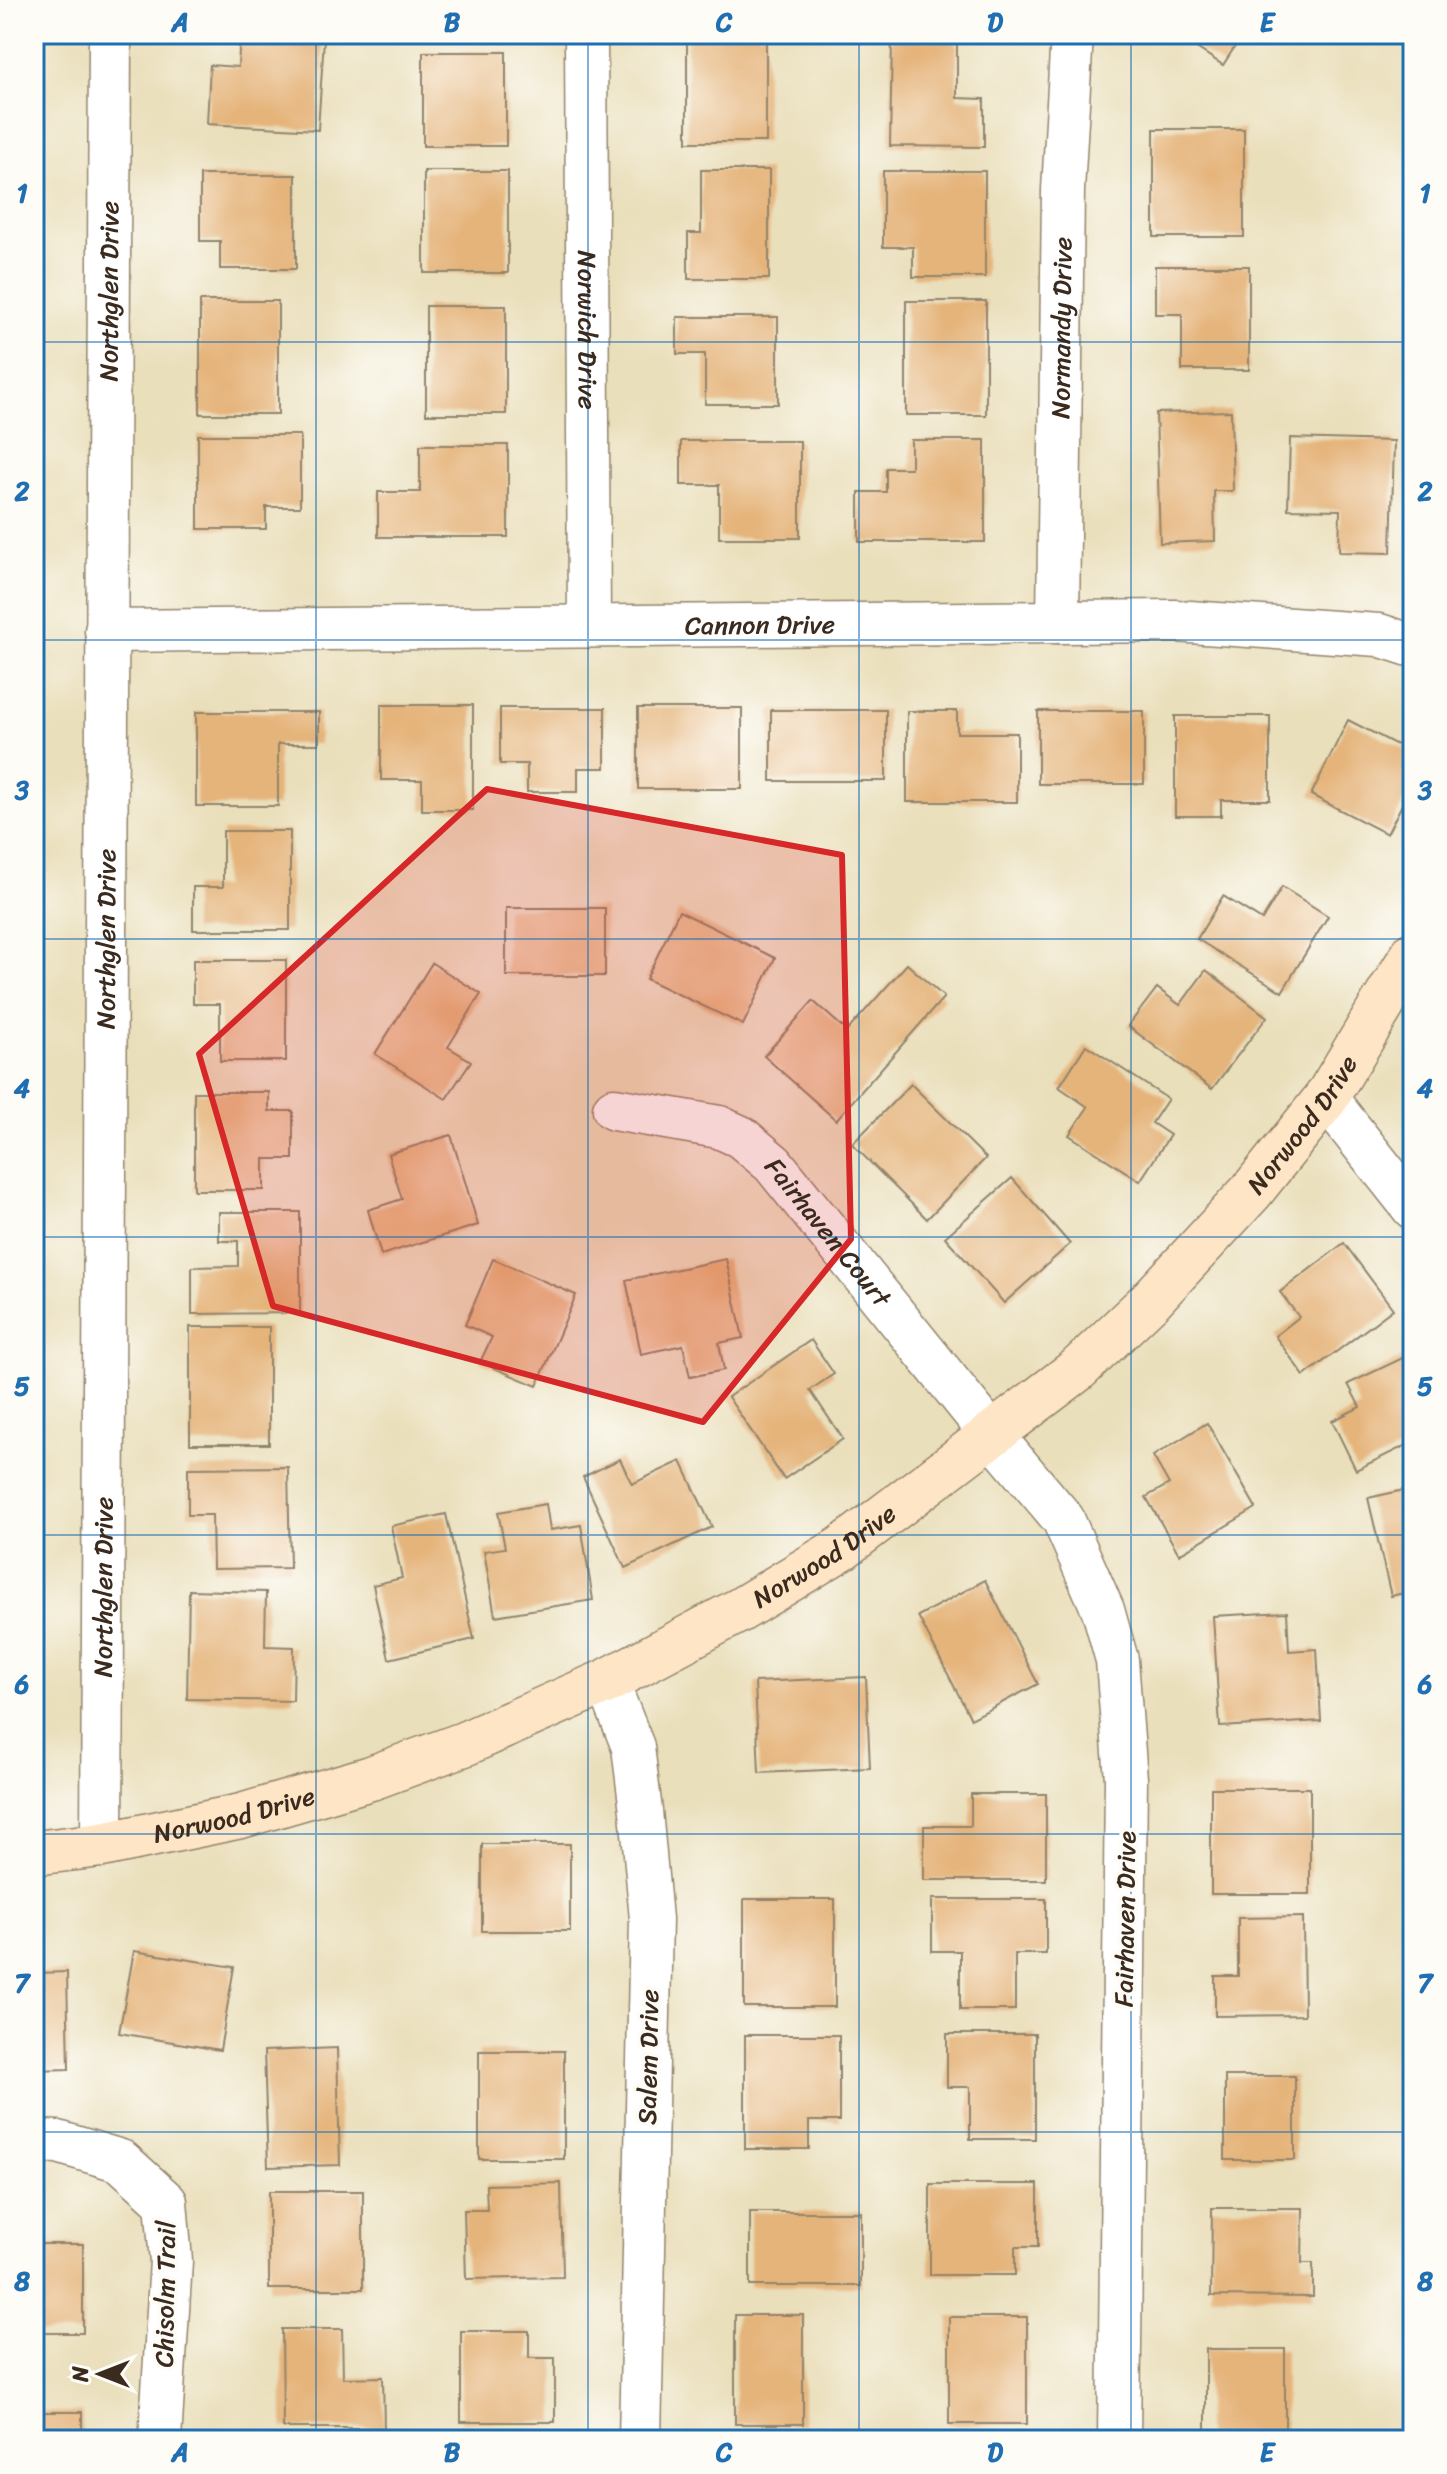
<svg xmlns="http://www.w3.org/2000/svg" width="1447" height="2474" font-family="Sriracha,sans-serif">
  <style>
    .building { fill: #e5b47a }
    .lines { fill: none; stroke-linecap: round; stroke-linejoin: round }
    .minor-casing { stroke: #92846c; stroke-width: 45 }
    .secondary-casing { stroke: #92846c; stroke-width: 47 }
    .minor { stroke: #fff; stroke-width: 42 }
    .secondary { stroke: #fde5c5; stroke-width: 44 }
    .marked { fill: #d62828; fill-opacity: 0.2; stroke: #d62828; stroke-width: 6; stroke-linejoin: round }
    .grid { fill: none; stroke: #1f6fb2; stroke-width: 2; stroke-opacity: 0.55 }
    .labels { text-anchor: middle; stroke-width: 8; stroke-linejoin: round; paint-order: stroke }
    .street-label { font-size: 26px; fill: #3b2a1e; stroke: #fdfcf7 }
    .neatline { fill: none; stroke: #1f6fb2; stroke-width: 3 }
    .grid-label { font-size: 26px; text-anchor: middle; font-weight: bold; fill: #1f6fb2 }
  </style>
  <rect width="100%" height="100%" fill="#fdfcf7"/>
  <filter id="ink" filterUnits="userSpaceOnUse"><feTurbulence type="fractalNoise" baseFrequency=".0125" numOctaves="2"/><feDisplacementMap in="SourceGraphic" scale="16" xChannelSelector="R" yChannelSelector="G"/><feConvolveMatrix kernelMatrix="1 2 1 2 8 2 1 2 1" color-interpolation-filters="sRGB"/></filter>
  <filter id="wash" filterUnits="userSpaceOnUse"><feTurbulence type="fractalNoise" baseFrequency=".006" numOctaves="4" result="noise"/><feDisplacementMap in="SourceGraphic" scale="32" xChannelSelector="R" yChannelSelector="G"/><feGaussianBlur stdDeviation="1.8" result="paint"/><feColorMatrix in="noise" values="0 0 0 0 0 0 0 0 0 0 0 0 0 0 0 0 0 1.4 0 .05"/><feComposite in="paint" operator="in"/></filter>
  <g filter="url(#wash)">
    <rect width="100%" height="100%" fill="#eadfbb"/>
    <g id="blocks">
      <g class="building">
        <path d="M240,34L324,38L318,130L207,124L210,65L238,67Z"/>
        <rect x="687" y="34" width="79" height="108"/>
        <path d="M1175,34H1243L1223,65Z"/>
        <path d="M892,39L957,40V98L984,99V147L890,146Z"/>
        <rect x="423" y="52" width="83" height="94"/>
        <rect x="1154" y="129" width="90" height="108"/>
        <path d="M701,170H769V279H688V233H701Z"/>
        <rect x="424" y="171" width="84" height="102"/>
        <path d="M883,171H985V277H913V247H883Z"/>
        <path d="M200,175H296V269H220V241H200Z"/>
        <path d="M1155,266H1249V370H1182V314H1155Z"/>
        <rect x="200" y="301" width="78" height="113"/>
        <rect x="906" y="301" width="80" height="114"/>
        <rect x="426" y="306" width="80" height="108"/>
        <path d="M677,317H778V404H705V354H677Z"/>
        <path d="M1231,411L1233,491H1214L1215,541L1160,543L1156,413Z"/>
        <path d="M198,435H300V507H266V529H198Z"/>
        <path d="M1290,438L1394,441L1391,553L1339,552L1340,510L1288,509Z"/>
        <path d="M911,440H985V542H859V492H886V468H911Z"/>
        <path d="M681,441H800V538H719V485H681Z"/>
        <path d="M420,445H508V537H378V492H420Z"/>
        <path d="M381,705H473V810H422V780H381Z"/>
        <path d="M500,708H605V768H578V792H527V764H500Z"/>
        <rect x="638" y="708" width="104" height="81"/>
        <rect x="771" y="710" width="115" height="71"/>
        <path d="M907,711H957V733H1017V802H907Z"/>
        <rect x="1038" y="711" width="106" height="73"/>
        <path d="M196,712H319V744H278V806H196Z"/>
        <path d="M1175,716H1270V800H1221V816H1175Z"/>
        <path d="M1348,720L1413,753V783L1387,834L1311,795Z"/>
        <path d="M223,831H290V930H193V887H223Z"/>
        <path d="M1282,887L1328,916L1282,992L1197,939L1223,896L1262,920Z"/>
        <rect x="506" y="908" width="99" height="68"/>
        <path d="M679,911L775,958L743,1025L646,979Z"/>
        <path d="M193,960H286V1061H220V1004H193Z"/>
        <path d="M432,963L481,994L448,1047L471,1061L446,1099L375,1054Z"/>
        <path d="M907,964L944,997L836,1120L764,1056L813,1001L847,1031Z"/>
        <path d="M1206,970L1267,1017L1212,1089L1128,1026L1157,988L1180,1005Z"/>
        <path d="M1086,1045L1168,1099L1152,1123L1170,1135L1140,1181L1069,1135L1088,1107L1059,1087Z"/>
        <path d="M911,1084L986,1158L927,1219L852,1144Z"/>
        <path d="M194,1092H269V1111H293V1159H264V1190H194Z"/>
        <path d="M451,1135L478,1225L381,1255L368,1210L402,1199L388,1154Z"/>
        <path d="M1012,1178L1070,1244L1004,1303L945,1237Z"/>
        <path d="M219,1212H300V1313L192,1314V1267L238,1266V1241H219Z"/>
        <path d="M1344,1243L1393,1309L1304,1376L1275,1336L1299,1317L1280,1292Z"/>
        <path d="M493,1259L576,1295L537,1386L480,1362L492,1337L465,1325Z"/>
        <path d="M726,1259L743,1338L719,1343L724,1370L690,1377L683,1345L641,1354L626,1280Z"/>
        <rect x="190" y="1327" width="79" height="117"/>
        <path d="M811,1340L834,1374L810,1390L843,1439L784,1479L728,1397Z"/>
        <path d="M1413,1353V1442L1356,1470L1332,1421L1360,1407L1348,1384Z"/>
        <path d="M1207,1423L1256,1508L1179,1554L1146,1497L1169,1484L1153,1456Z"/>
        <path d="M620,1459L632,1484L681,1461L712,1527L625,1568L583,1477Z"/>
        <path d="M288,1467L290,1568L213,1569L212,1515H188V1468Z"/>
        <path d="M1413,1488V1591L1391,1596L1368,1498Z"/>
        <path d="M546,1504L550,1530L581,1525L593,1600L495,1616L484,1551L505,1548L498,1512Z"/>
        <path d="M446,1514L474,1639L389,1659L373,1585L402,1578L391,1526Z"/>
        <path d="M985,1580L1038,1684L971,1719L918,1616Z"/>
        <path d="M189,1590L266,1592L265,1646L294,1647L293,1701L187,1699Z"/>
        <path d="M1287,1612L1289,1651L1317,1649L1321,1721L1220,1727L1213,1616Z"/>
        <path d="M866,1677L870,1768L759,1773L755,1682Z"/>
        <rect x="1211" y="1788" width="99" height="106"/>
        <path d="M971,1794H1046V1880H924V1826H971Z"/>
        <rect x="482" y="1844" width="88" height="87"/>
        <rect x="744" y="1899" width="91" height="108"/>
        <path d="M932,1899H1046V1954H1015V2010H960V1951H932Z"/>
        <path d="M1303,1917L1304,2015L1215,2016V1976H1238V1918Z"/>
        <path d="M134,1951L234,1967L220,2050L119,2033Z"/>
        <path d="M67,1972L69,2069L34,2070V1973Z"/>
        <path d="M947,2034H1035V2139H970V2087H947Z"/>
        <path d="M745,2035H839V2121H809V2149H745Z"/>
        <path d="M337,2048L340,2165L268,2167L264,2051Z"/>
        <rect x="479" y="2051" width="85" height="108"/>
        <rect x="1225" y="2076" width="70" height="84"/>
        <path d="M561,2183L563,2277L466,2279L464,2210H487L486,2185Z"/>
        <path d="M930,2184H1038V2247H1015V2275H930Z"/>
        <rect x="269" y="2191" width="94" height="98"/>
        <path d="M1212,2208H1303L1302,2263H1313V2297L1211,2296Z"/>
        <rect x="750" y="2212" width="111" height="74"/>
        <rect x="34" y="2244" width="49" height="89"/>
        <rect x="735" y="2315" width="68" height="109"/>
        <rect x="949" y="2317" width="78" height="107"/>
        <path d="M282,2329H342L343,2378L383,2377L384,2428H283Z"/>
        <path d="M461,2331H529V2358H555V2422H461Z"/>
        <rect x="1206" y="2349" width="79" height="87"/>
        <rect x="34" y="2412" width="48" height="28"/>
      </g>
    </g>
  </g>
  <g filter="url(#ink)">
    <use href="#blocks" fill-opacity="0" stroke="#92846c" stroke-width="2"/>
    <g class="lines">
      <g class="minor-casing">
        <g id="minor">
          <path id="s1" d="M586,34L589,626"/>
          <path id="s2" d="M1058,622L1063,190L1072,34"/>
          <path id="s3" d="M106,631L1175,621L1379,635L1413,646"/>
          <path d="M1326,1098L1413,1208"/>
          <path id="s4" d="M614,1109L719,1127L741,1137L773,1164L992,1435L1063,1519L1103,1610L1117,1660L1126,1779L1119,2440"/>
          <path d="M607,1681L633,1747L641,1811L651,1919L640,2440"/>
          <path id="s5" d="M102,1845L110,34"/>
          <path d="M34,2141L58,2142L121,2161L166,2202L171,2261L160,2440"/>
        </g>
      </g>
      <g class="secondary-casing">
        <g id="secondary">
          <path id="s6" d="M34,1853L102,1845L241,1816L371,1778L464,1744L607,1681L740,1610L842,1548L1077,1370L1150,1301L1251,1192L1326,1098L1413,954"/>
        </g>
      </g>
      <use href="#minor" class="minor"/>
      <use href="#secondary" class="secondary"/>
    </g>
  </g>
  <path class="marked" d="M487,789L842,855L851,1239L703,1422L273,1306L199,1054Z"/>
  <path class="grid" d="M316,34V2440M588,34V2440M859,34V2440M1131,34V2440M34,342H1413M34,640H1413M34,939H1413M34,1237H1413M34,1535H1413M34,1834H1413M34,2132H1413"/>
  <g class="labels">
    <g class="street-label">
      <text dy="9" stroke="none"><textPath href="#s5" startOffset="1554">Northglen Drive</textPath></text>
      <text dy="9" stroke="none"><textPath href="#s2" startOffset="294">Normandy Drive</textPath></text>
      <text dy="9" stroke="none"><textPath href="#s1" startOffset="296">Norwich Drive</textPath></text>
      <text dy="9" stroke="none"><textPath href="#s3" startOffset="654">Cannon Drive</textPath></text>
      <text dy="9" stroke="none"><textPath href="#s5" startOffset="906">Northglen Drive</textPath></text>
      <text dy="9" stroke="none"><textPath href="#s6" startOffset="1500">Norwood Drive</textPath></text>
      <text dy="9" stroke="none"><textPath href="#s4" startOffset="260">Fairhaven Court</textPath></text>
      <text dy="9" stroke="none"><textPath href="#s6" startOffset="852">Norwood Drive</textPath></text>
      <text dy="9" stroke="none"><textPath href="#s5" startOffset="258">Northglen Drive</textPath></text>
      <text dy="9" stroke="none"><textPath href="#s6" startOffset="204">Norwood Drive</textPath></text>
      <text transform="translate(1125 1919) rotate(-89)" y="9">Fairhaven Drive</text>
      <text transform="translate(648 2057) rotate(-89)" y="9">Salem Drive</text>
      <text transform="translate(165 2294) rotate(-89)" y="9">Chisolm Trail</text>
    </g>
  </g>
  <rect width="1447" height="2474" fill="none" stroke="#fdfcf7" stroke-width="88"/>
  <g transform="translate(100 2374) rotate(270)" stroke="#fdfcf7" stroke-width="6" paint-order="stroke">
  <path d="M0-6L14 30L0 20L-14 30Z" fill="#3b2a1e"/>
  <text y="-12" font-size="22" font-weight="bold" text-anchor="middle" fill="#3b2a1e">N</text>
  </g>
  <rect x="44" y="44" width="1359" height="2386" class="neatline"/>
  <g class="grid-label">
    <text x="180" y="31">A</text>
    <text x="452" y="31">B</text>
    <text x="724" y="31">C</text>
    <text x="995" y="31">D</text>
    <text x="1267" y="31">E</text>
    <text x="22" y="202">1</text>
    <text x="1425" y="202">1</text>
    <text x="22" y="500">2</text>
    <text x="1425" y="500">2</text>
    <text x="22" y="799">3</text>
    <text x="1425" y="799">3</text>
    <text x="22" y="1097">4</text>
    <text x="1425" y="1097">4</text>
    <text x="22" y="1395">5</text>
    <text x="1425" y="1395">5</text>
    <text x="22" y="1693">6</text>
    <text x="1425" y="1693">6</text>
    <text x="22" y="1992">7</text>
    <text x="1425" y="1992">7</text>
    <text x="22" y="2290">8</text>
    <text x="1425" y="2290">8</text>
    <text x="180" y="2461">A</text>
    <text x="452" y="2461">B</text>
    <text x="724" y="2461">C</text>
    <text x="995" y="2461">D</text>
    <text x="1267" y="2461">E</text>
  </g>
</svg>
